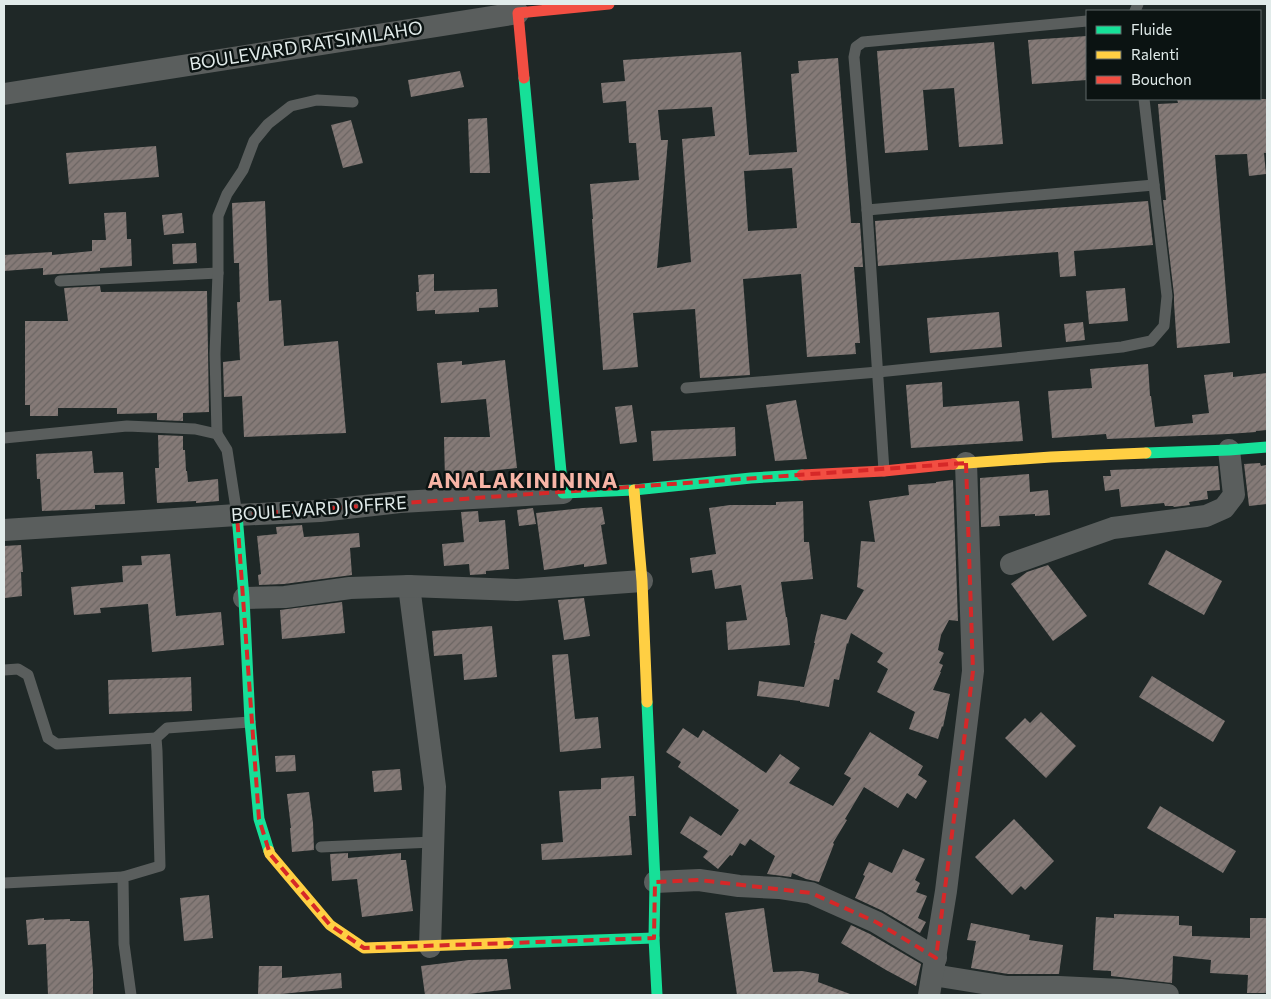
<svg xmlns="http://www.w3.org/2000/svg" width="1271" height="999" font-family="Commissioner,sans-serif">
  <style>
    .building { fill: url(#building-hatch); fill-rule: evenodd }
    .lines { fill: none; stroke-linecap: round; stroke-linejoin: round }
    .lane { stroke: #5a5e5d; stroke-width: 11 }
    .street { stroke: #5a5e5d; stroke-width: 22 }
    .fast { stroke: #16e098; stroke-width: 11 }
    .slow { stroke: #ffcf43; stroke-width: 11 }
    .jam { stroke: #f24e42; stroke-width: 11 }
    .marked { fill: none; stroke: #d62828; stroke-width: 4; stroke-dasharray: 10 6; stroke-linejoin: round }
    .labels { text-anchor: middle; stroke-width: 5; stroke-linejoin: round; paint-order: stroke }
    .street-label { font-size: 18px; fill: #e1ebea; stroke: #0b1312 }
    .district-label { font-size: 22px; font-weight: bold; letter-spacing: 1px; fill: #f6b4a6; stroke: #0b1312 }
  </style>
  <defs>
    <pattern id="building-hatch" width="6" height="6" patternUnits="userSpaceOnUse" patternTransform="scale(1.25)"><rect width="6" height="6" fill="#857a77"/><path d="M-1 1l2-2M0 6l6-6M5 7l2-2" fill="none" stroke="#6b6563"/></pattern>
  </defs>
  <rect width="100%" height="100%" fill="#1f2827"/>
  <g class="building">
    <path d="M1087,36V80L1032,84L1028,40Z"/>
    <path d="M994,42L1003,144L959,147L954,88L923,90L928,150L885,153L877,51Z"/>
    <path d="M741,52L749,155L797,152L791,74L799,73L798,61L838,58L851,223H860L863,267H854L860,343H855L856,354L807,357L801,274L743,279L750,375L700,378L695,309L633,313L638,367L603,370L592,219H593L590,184L639,180L636,143H629L626,101L603,103L601,83L625,81L623,60ZM712,107L715,136L682,139L691,262L657,268L668,140H661L658,110ZM792,168L797,228L748,231L744,171Z"/>
    <path d="M460,71L464,87L411,97L408,80Z"/>
    <path d="M1177,99H1267V153H1264L1266,174L1249,176L1247,154L1215,155L1230,343L1177,348L1174,303V295L1163,200H1166L1158,104L1178,103Z"/>
    <path d="M487,118L490,173H470L468,119Z"/>
    <path d="M351,120L363,163L343,168L331,125Z"/>
    <path d="M156,146L159,177L69,184L66,153Z"/>
    <path d="M265,201L269,301L281,300L284,346L338,341L346,433L244,437L242,396L224,397L223,362L240,360L237,302H240L239,263H234L232,203Z"/>
    <path d="M1148,201L1153,245L1074,251L1076,276L1060,277L1058,252L878,266L875,221Z"/>
    <path d="M126,212L127,239H131L132,266L100,268V271L43,275V268L4,271V255L52,252V255L92,251V240H106L104,213Z"/>
    <path d="M182,213L184,233L164,235L162,215Z"/>
    <path d="M196,243L197,263L173,264L172,244Z"/>
    <path d="M434,274V291L497,289L498,307L479,308V312L435,314V310L417,311L416,292H419L418,275Z"/>
    <path d="M100,286L101,292L207,291L209,412L183,413V421L157,420V413L117,414V408H58V416H30V405H25V321H68L64,288Z"/>
    <path d="M1125,288L1128,321L1089,324L1086,291Z"/>
    <path d="M999,312L1002,347L930,353L927,318Z"/>
    <path d="M1083,322L1085,340L1066,342L1064,324Z"/>
    <path d="M505,360L517,468L469,473V480L445,481L444,437H490L486,399L441,403L437,363L462,361V365Z"/>
    <path d="M1148,364L1150,396H1151L1155,427L1193,423L1192,415L1209,413L1204,375L1233,372V377L1267,373V430L1256,431V432L1228,434L1107,439L1106,434L1052,438L1048,391L1092,388L1090,369Z"/>
    <path d="M942,382L943,407L1019,401L1023,441L911,448L906,385Z"/>
    <path d="M796,400L807,459L775,461L766,405Z"/>
    <path d="M632,405L637,442L620,444L615,407Z"/>
    <path d="M735,427L736,456L653,461L651,431Z"/>
    <path d="M158,435L183,436V450H185L186,471H187L188,482L218,479L219,501L196,503V501L157,503L155,468H159Z"/>
    <path d="M92,451L94,473L123,472L125,504L95,505V509L42,511L40,479H37L36,454Z"/>
    <path d="M1260,463L1261,466L1266,465L1267,476V504L1249,506L1244,464Z"/>
    <path d="M1218,466L1220,490L1207,491L1208,499L1189,502L1190,505L1174,507L1173,506H1165L1164,503L1121,507L1119,489L1105,491L1103,476H1111L1110,470Z"/>
    <path d="M1029,474L1030,492L1048,490L1050,515L1035,516V514L999,516L1000,526L981,527L980,478Z"/>
    <path d="M953,480L958,621L949,620L941,635L938,650L944,653L939,663L943,665L940,672H941L933,690L950,694L943,727L942,726L938,739L909,729L915,712L877,692L888,669L877,662L883,653L851,633L848,644L847,643L839,680L834,679L829,707L800,702V701L757,696L759,681L804,687L815,643H814L821,614L846,620L864,590L857,587L861,541L875,542L869,501L909,495L908,485L936,483V482Z"/>
    <path d="M803,501L804,542H809L813,579L781,582L786,617H787L790,645L728,650L726,622L747,620L741,585L715,589L712,570L692,573L690,558L716,554L709,508L730,505H776V502Z"/>
    <path d="M602,507L605,524L601,525L607,564L584,567V564L544,570L536,513L583,508Z"/>
    <path d="M533,508L536,524L519,526L517,510Z"/>
    <path d="M478,511L479,522L505,520L509,569L486,571V574L470,575L469,564L444,566L442,544L464,542L461,512Z"/>
    <path d="M302,525L304,537L359,533L360,547L350,548L352,575L284,584L259,585L258,575L261,574L257,536L277,534L276,527Z"/>
    <path d="M21,545L23,572H21L22,596L5,598L4,546Z"/>
    <path d="M1166,550L1222,581L1204,615L1148,584Z"/>
    <path d="M170,554L176,616L221,612L224,645L152,652L148,604L100,608L101,613L74,615L71,587L123,582L122,566L142,565L141,556Z"/>
    <path d="M1048,565L1087,616L1053,641L1011,584L1027,572Z"/>
    <path d="M584,598L590,636L564,640L558,600Z"/>
    <path d="M342,602L345,633L282,639L280,610Z"/>
    <path d="M492,626L497,677L464,680L462,654L434,656L432,631Z"/>
    <path d="M568,654L575,719L598,717L601,748L560,752L552,655Z"/>
    <path d="M1152,676L1225,721L1213,742L1139,697Z"/>
    <path d="M191,677L192,711L109,714L108,680Z"/>
    <path d="M1041,712L1076,746L1046,778L1005,738L1025,718L1030,723Z"/>
    <path d="M683,728L698,738L703,730L766,773L780,754L800,768L789,783L833,806L851,778L844,774L870,732L923,766L918,775L927,781L916,799L907,793L898,808L864,787L845,819L847,820L833,843L834,844L819,882L806,879L792,873L791,877L767,874L775,856L750,839L745,846L740,843L732,856L730,855L718,869L703,857L708,851L680,833L690,816L721,836L739,810L678,767L681,762L666,752Z"/>
    <path d="M295,755L296,771L276,772L275,756Z"/>
    <path d="M400,769L402,790L374,792L372,771Z"/>
    <path d="M634,776L636,816H629L632,855L542,860L541,844L563,842L559,791L601,789V778Z"/>
    <path d="M309,792L313,823L314,850L292,852L290,828H291L287,794Z"/>
    <path d="M1160,806L1236,851L1223,873L1147,828Z"/>
    <path d="M1014,819L1054,861L1025,890L1021,886L1012,895L975,857Z"/>
    <path d="M903,849L925,859L915,880L920,883L916,892L927,896L918,918L926,922L920,933L883,911L855,898L865,876L863,875L869,862L892,873Z"/>
    <path d="M348,853V858L401,853V860H406L413,911L362,917L357,879L332,881L330,854Z"/>
    <path d="M209,895L213,938L184,941L180,898Z"/>
    <path d="M764,908L773,972L802,971L819,974L818,982L850,994V995H737L725,913Z"/>
    <path d="M1114,914L1179,916V925L1192,926V936L1250,938V918H1267V993H1247L1248,975L1210,973L1211,960L1173,956L1172,983L1111,976V971L1093,970L1096,917L1114,918Z"/>
    <path d="M44,918V920L70,919V921H89L93,972V995H48L46,944L28,945L26,920Z"/>
    <path d="M971,923L1030,935L1029,940L1063,945L1059,974H1008L971,968L976,941L967,940Z"/>
    <path d="M851,925L870,934L921,964L916,986L886,970L841,943Z"/>
    <path d="M507,959L511,989L461,995H425L421,966L469,960Z"/>
    <path d="M259,966H282V978L341,973L342,988L281,994V995H258Z"/>
  </g>
  <g class="lines">
    <g class="lane">
      <path d="M1135,11L1138,4"/>
      <path d="M867,210L1154,185"/>
      <path d="M60,281L218,273"/>
      <path d="M686,388L878,372L1122,347L1151,341L1164,326L1167,296L1144,99"/>
      <path d="M217,434L215,354L218,273V216L227,194L243,170L254,141L268,124L291,106L317,100L353,102"/>
      <path d="M4,438L127,426L195,429L217,434L227,450L237,515"/>
      <path d="M884,471L867,210L854,57L856,47L863,42L1087,21"/>
      <path d="M4,670L18,669L28,675L48,738L57,744L156,738"/>
      <path d="M321,847L433,842"/>
      <path d="M4,883L123,877"/>
      <path d="M131,995L124,944L123,877L160,866L157,751L156,738L167,728L250,722"/>
    </g>
    <g class="street">
      <path d="M4,94L518,13"/>
      <path d="M4,530L237,515L320,511L400,502L563,493"/>
      <path d="M1011,564L1113,528L1206,516L1224,508L1234,495L1229,450"/>
      <path d="M409,586L435,787L430,947"/>
      <path d="M244,598L285,597L350,588L409,586L517,590L642,581"/>
      <path d="M655,882L699,880L739,886L779,888L811,893L876,922L936,958"/>
      <path d="M933,975L1007,987H1059L1121,990L1168,995"/>
      <path d="M929,995L946,891L973,671L966,463"/>
    </g>
    <g class="fast">
      <path d="M524,78L563,493L634,490L751,478L802,475"/>
      <path d="M1146,453L1229,450L1267,447"/>
      <path d="M237,515L244,598L250,722L259,819L269,851"/>
      <path d="M647,702L655,882L654,938L657,995"/>
      <path d="M508,943L654,938"/>
    </g>
    <g class="slow">
      <path d="M953,464L1051,457L1146,453"/>
      <path d="M634,490L642,581L647,702"/>
      <path d="M269,851L270,854L330,925L364,948L508,943"/>
    </g>
    <g class="jam">
      <path d="M524,78L518,13L609,4"/>
      <path d="M802,475L884,471L953,464"/>
    </g>
  </g>
  <path class="marked" d="M966,463L973,671L936,958L876,922L811,893L699,880L655,882L654,938L364,948L330,925L270,854L259,819L237,515Z"/>
  <g class="labels">
    <g class="street-label">
      <text transform="translate(306 46) rotate(-9)" y="6">BOULEVARD RATSIMILAHO</text>
      <text transform="translate(319 509) rotate(-4)" y="6">BOULEVARD JOFFRE</text>
    </g>
    <g class="district-label">
      <text x="523" y="488">ANALAKINININA</text>
    </g>
  </g>
  <rect width="1271" height="999" fill="none" stroke="#e1ebea" stroke-width="10"/>
  <rect x="1086" y="10" width="175" height="90" fill="#0b1312" stroke="#616968"/>
  <rect x="1096" y="26" width="25" height="8" fill="#16e098" stroke="#616968"/>
  <text x="1131" y="35" font-size="15" fill="#e1ebea">Fluide</text>
  <rect x="1096" y="51" width="25" height="8" fill="#ffcf43" stroke="#616968"/>
  <text x="1131" y="60" font-size="15" fill="#e1ebea">Ralenti</text>
  <rect x="1096" y="76" width="25" height="8" fill="#f24e42" stroke="#616968"/>
  <text x="1131" y="85" font-size="15" fill="#e1ebea">Bouchon</text>
</svg>
